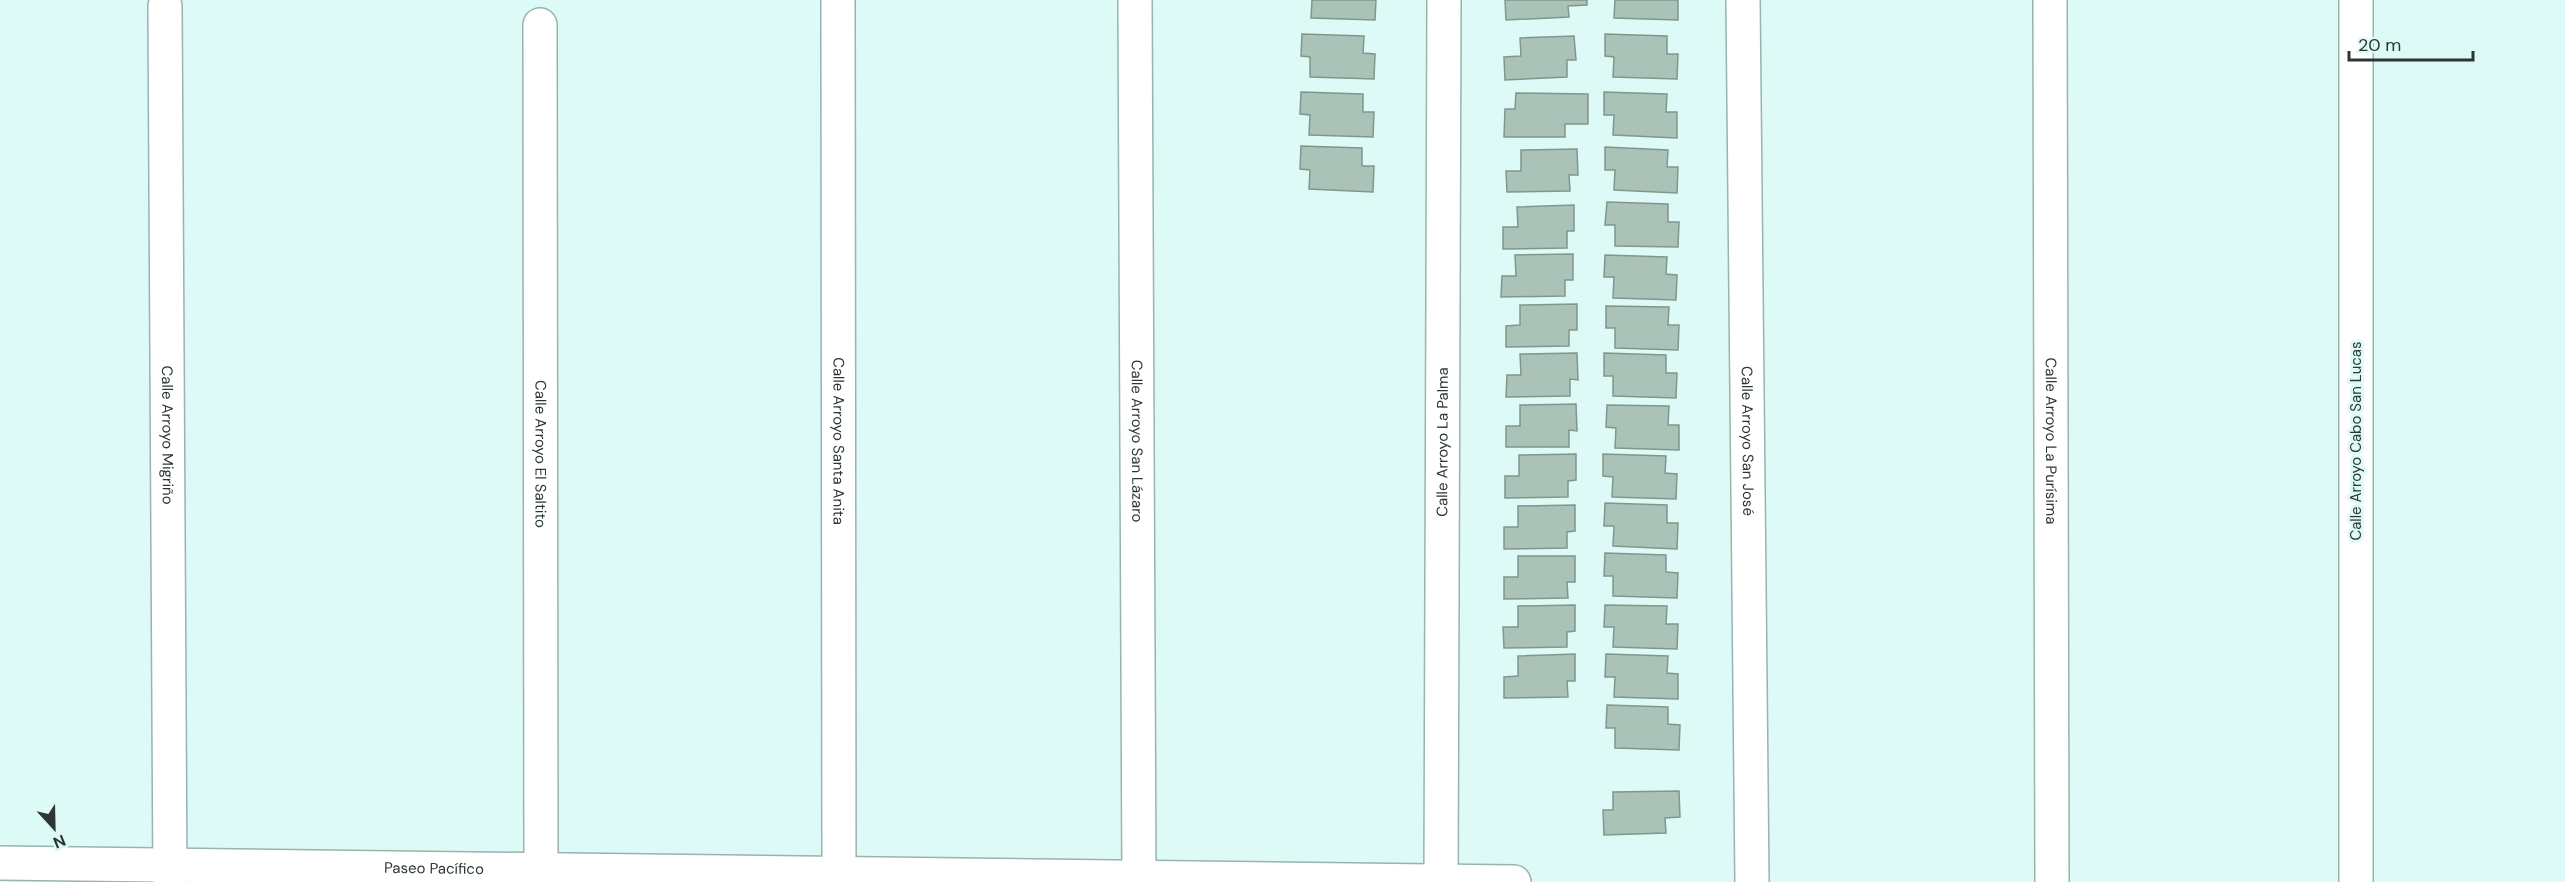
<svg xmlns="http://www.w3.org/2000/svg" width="2565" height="882" font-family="'DM Sans',sans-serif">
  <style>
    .building { fill: #aac2b7; stroke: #80978c; stroke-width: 1.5 }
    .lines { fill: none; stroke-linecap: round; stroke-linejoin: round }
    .minor-casing { stroke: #98b3b0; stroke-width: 36 }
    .tertiary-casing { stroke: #98b3b0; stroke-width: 36 }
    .minor { stroke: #fff; stroke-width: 33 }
    .tertiary { stroke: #fff; stroke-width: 33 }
    .labels { text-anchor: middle; stroke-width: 6; stroke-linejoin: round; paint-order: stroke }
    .street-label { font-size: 15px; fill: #2b3635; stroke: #ddfaf7 }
  </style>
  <rect width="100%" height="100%" fill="#ddfaf7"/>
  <g class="building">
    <path d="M1312,0H1376L1375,20L1311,18Z"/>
    <path d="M1505,0H1587V5L1568,6L1569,17L1506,20Z"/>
    <path d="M1615,0H1678V20L1614,18Z"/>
    <path d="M1302,34L1364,36L1363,53L1375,54L1374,79L1310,77V57L1301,56Z"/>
    <path d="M1605,34L1667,36V54H1678L1677,79L1613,77L1614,57L1605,56Z"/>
    <path d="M1574,36L1576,60H1567V77L1505,80L1504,57L1521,56L1520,38Z"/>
    <path d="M1301,92L1363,94V112H1374L1373,137L1309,135L1310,115L1300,114Z"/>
    <path d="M1604,92L1667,94L1666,112H1677V138L1613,135L1614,115H1604Z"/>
    <path d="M1516,93L1588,94V124H1565V137H1504L1505,109H1515Z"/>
    <path d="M1301,146L1362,148V166H1374L1373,192L1309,189L1310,170L1300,169Z"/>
    <path d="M1605,147L1668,150L1667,167H1678L1677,193L1614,190L1615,170H1605Z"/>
    <path d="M1577,149L1578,175H1569L1570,191L1507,192L1506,171H1521V150Z"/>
    <path d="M1607,202L1668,204V222H1679L1678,247L1615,246V225H1605Z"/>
    <path d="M1574,205V231H1567V248L1503,249V227H1518L1517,207Z"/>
    <path d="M1573,254V280H1565V296L1501,297L1502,276H1516L1515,255Z"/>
    <path d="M1605,255L1667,257L1666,274L1677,275L1676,300L1613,298L1614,277H1604Z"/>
    <path d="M1577,304V330H1569V346L1506,347V326L1520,325V305Z"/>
    <path d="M1606,306L1669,307L1668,325H1679L1678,350L1615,348V328H1606Z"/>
    <path d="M1577,353L1578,380L1570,379V396L1506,397L1507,375H1521L1520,354Z"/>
    <path d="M1604,353L1666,355V373H1677L1676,398L1613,396V376H1604Z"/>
    <path d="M1576,404L1577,431L1569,430V447H1506V426H1520V405Z"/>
    <path d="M1607,405L1669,406L1668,425H1679V450L1615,448L1616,428L1606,427Z"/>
    <path d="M1576,454V480L1568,481V497L1505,498V476H1519V455Z"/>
    <path d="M1603,454L1666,456L1665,473L1677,474L1676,499L1612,497L1613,477L1603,476Z"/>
    <path d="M1605,503L1667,505V523H1678L1677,549L1613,546L1614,526H1604Z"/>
    <path d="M1575,505V531L1567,532V548L1504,549V527H1518V506Z"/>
    <path d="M1605,553L1666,555V572L1678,573L1677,598L1613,596V576H1604Z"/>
    <path d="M1518,556H1575V582H1567L1568,598L1504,599V577H1518Z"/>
    <path d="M1575,605V631L1567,632V647L1504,648L1503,627H1518V606Z"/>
    <path d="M1605,605L1667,606L1666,624H1678L1677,649L1613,647L1614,627H1604Z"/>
    <path d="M1575,654V681H1567L1568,697L1504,698V677L1518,676V656Z"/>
    <path d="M1606,654L1668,656L1667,673L1678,674V699L1614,697L1615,677H1605Z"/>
    <path d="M1607,705L1668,707V724L1680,725L1679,750L1615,748V728H1606Z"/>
    <path d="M1679,791L1680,817L1665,818L1666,833L1604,835L1603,810H1613V792Z"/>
  </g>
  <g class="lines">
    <g class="minor-casing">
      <g id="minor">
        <path id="s1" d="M838,0L839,882"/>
        <path id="s2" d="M1135,0L1139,882"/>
        <path id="s3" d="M1743,0L1752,882"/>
        <path id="s4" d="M2050,0L2052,882"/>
        <path id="s5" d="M165,6L170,882"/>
        <path id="s6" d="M540,25L541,882"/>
        <path id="s7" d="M1441,882L1444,2"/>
        <path d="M2356,882V0"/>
      </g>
    </g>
    <g class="tertiary-casing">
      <g id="tertiary">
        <path id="s8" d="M0,863L1514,882"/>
      </g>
    </g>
    <use href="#minor" class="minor"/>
    <use href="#tertiary" class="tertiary"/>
  </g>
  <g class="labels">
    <g class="street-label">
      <text dy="5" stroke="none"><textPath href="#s5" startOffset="429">Calle Arroyo Migriño</textPath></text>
      <text dy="5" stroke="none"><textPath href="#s1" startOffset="441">Calle Arroyo Santa Anita</textPath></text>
      <text dy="5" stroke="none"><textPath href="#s2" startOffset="441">Calle Arroyo San Lázaro</textPath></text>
      <text dy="5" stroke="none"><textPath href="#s3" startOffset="441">Calle Arroyo San José</textPath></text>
      <text dy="5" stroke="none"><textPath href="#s4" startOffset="441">Calle Arroyo La Purísima</textPath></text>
      <text transform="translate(2356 441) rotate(-90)" y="5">Calle Arroyo Cabo San Lucas</text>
      <text dy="5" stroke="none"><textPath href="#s7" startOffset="440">Calle Arroyo La Palma</textPath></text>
      <text dy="5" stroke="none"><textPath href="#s6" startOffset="429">Calle Arroyo El Saltito</textPath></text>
      <text dy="5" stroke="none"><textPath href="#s8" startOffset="434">Paseo Pacífico</textPath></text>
    </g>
  </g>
  <g transform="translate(54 828) rotate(158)" stroke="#ddfaf7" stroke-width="4.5" paint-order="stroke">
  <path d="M0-4.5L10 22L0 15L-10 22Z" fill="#2b3635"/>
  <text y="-9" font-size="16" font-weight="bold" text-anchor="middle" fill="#2b3635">N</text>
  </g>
  <path d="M2349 51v9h124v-9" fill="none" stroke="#2b3635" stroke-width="3"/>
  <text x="2358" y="51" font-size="18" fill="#2b3635" stroke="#ddfaf7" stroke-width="4.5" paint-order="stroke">20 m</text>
</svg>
